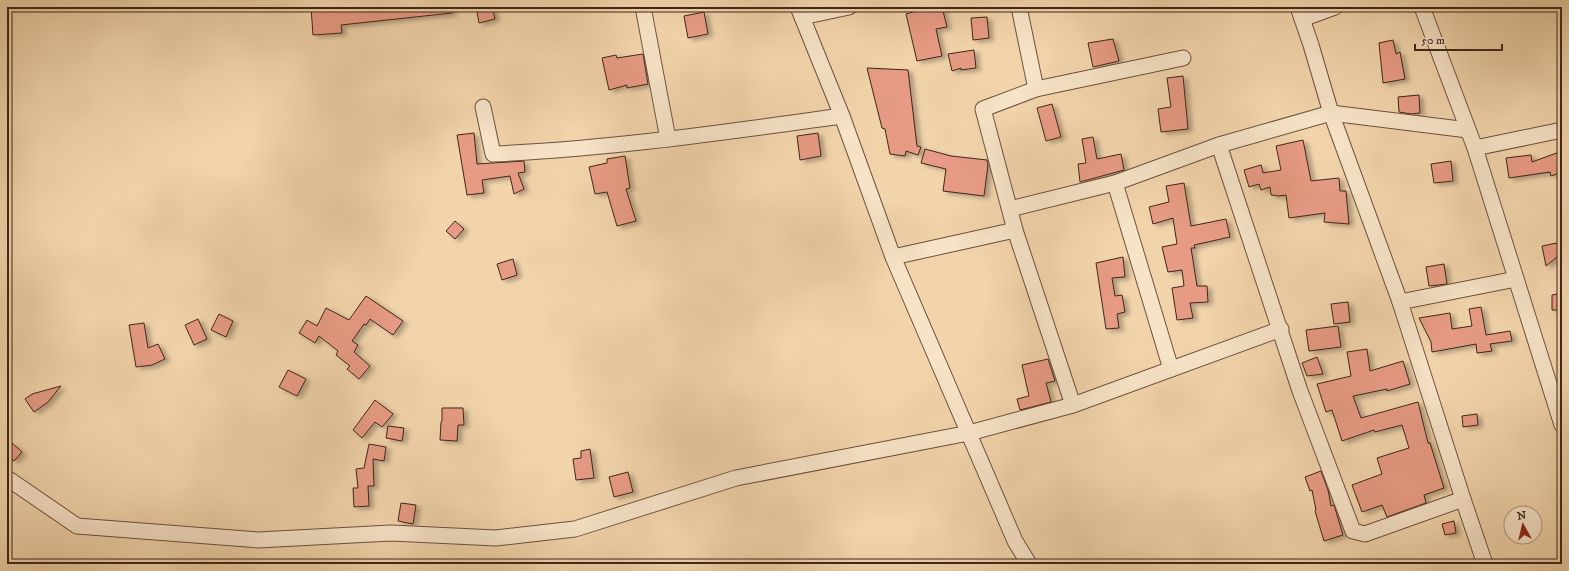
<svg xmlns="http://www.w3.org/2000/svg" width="1569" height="571" font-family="'IM FELL DW Pica',serif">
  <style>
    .building { fill: #e79b84; stroke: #402618; filter: url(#shadow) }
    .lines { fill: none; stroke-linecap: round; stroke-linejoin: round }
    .minor-casing { stroke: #6c523d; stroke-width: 17 }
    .minor { stroke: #f7e3c8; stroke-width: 15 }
  </style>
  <defs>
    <filter id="shadow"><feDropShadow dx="4.5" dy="2.5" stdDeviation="2" flood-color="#0004"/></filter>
  </defs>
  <rect width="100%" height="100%" fill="#f2d4ab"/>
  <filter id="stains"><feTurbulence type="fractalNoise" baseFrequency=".005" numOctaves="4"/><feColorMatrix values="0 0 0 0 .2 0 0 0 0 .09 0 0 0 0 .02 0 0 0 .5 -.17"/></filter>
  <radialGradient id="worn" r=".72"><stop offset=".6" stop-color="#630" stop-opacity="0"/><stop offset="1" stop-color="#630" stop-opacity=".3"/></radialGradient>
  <g class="building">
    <path d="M311,7H452V13L341,25L342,33L313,35Z"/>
    <path d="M476,7H492L495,19L479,23Z"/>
    <path d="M929,7H942L947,27L936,29L942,56L917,61L906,14Z"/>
    <path d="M704,12L708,34L688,38L684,16Z"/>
    <path d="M987,17L989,38L973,40L971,18Z"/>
    <path d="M1113,39L1119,61L1093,67L1088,43Z"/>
    <path d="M1393,40L1396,54L1400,52L1405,79L1383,83L1379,43Z"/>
    <path d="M974,50L976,68L961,70V68L952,71L948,54Z"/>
    <path d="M643,54L648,84L627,88V85L609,90L602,58L616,55L617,58Z"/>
    <path d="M867,68L908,70L917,146L921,147L918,155L906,151L905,156L890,154L885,129L882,128Z"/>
    <path d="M1183,76L1188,129L1161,132L1158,109L1171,107L1167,78Z"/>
    <path d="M1419,95L1420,113L1411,114L1399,112L1398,97Z"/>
    <path d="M1052,104L1061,137L1046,141L1037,108Z"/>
    <path d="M474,133L477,164L524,161L525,172L518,173L524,189L514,194L510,176L482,180L484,193L467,195L457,135Z"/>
    <path d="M818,133L821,156L800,160L797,136Z"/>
    <path d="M1093,137L1097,159L1121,154L1124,170L1080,182L1078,164L1086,163L1082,139Z"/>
    <path d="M1303,140L1311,181L1339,178L1340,191H1346L1349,224L1324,222L1325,213L1289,218L1286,195L1279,196L1271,195L1270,187L1261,190L1259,184L1249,187L1244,170L1261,165L1263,173L1281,170L1276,146Z"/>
    <path d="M925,149L951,156L987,160L988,165L984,196L943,191L946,169L921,163Z"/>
    <path d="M1562,151V172L1551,176L1550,172L1509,178L1506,158L1531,155L1532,162Z"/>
    <path d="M625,156L630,188L626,189L636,221L617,226L607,192L595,194L589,167L607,163V159Z"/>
    <path d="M1451,161L1453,181L1434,183L1431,164Z"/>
    <path d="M1184,183L1191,226L1226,219L1230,237L1194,245L1195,248H1191L1197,286H1207L1208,302L1190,303L1193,318L1177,320L1172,288L1184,286L1182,270L1168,272L1162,247L1177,244L1173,218L1153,224L1149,207L1169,202L1166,186Z"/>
    <path d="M455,221L464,229L455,239L446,231Z"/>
    <path d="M1562,242V253L1546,266L1542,246Z"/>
    <path d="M1123,257L1125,277L1112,278L1115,296L1122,295L1125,312L1117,314L1119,328L1106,329L1096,263Z"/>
    <path d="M513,259L517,275L502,280L497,264Z"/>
    <path d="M1444,264L1447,284L1429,286L1426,267Z"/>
    <path d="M1562,293V310H1552V295Z"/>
    <path d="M366,296L403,321L393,335L370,319L366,325L364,324L352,341L358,345L354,352L370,366L359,379L347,369L350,366L336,355L338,351L319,336L315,343L299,333L307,320L317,326L326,308L349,320Z"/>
    <path d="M1348,302L1350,322L1334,324L1331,304Z"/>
    <path d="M1481,307L1486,335L1510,331L1512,341L1490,344L1492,351L1477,353L1476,344L1432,352L1431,342L1419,318L1450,313L1452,329L1472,326L1469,309Z"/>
    <path d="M219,314L233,321L226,337L211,330Z"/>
    <path d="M198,319L207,339L194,345L185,325Z"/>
    <path d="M144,323L148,348L158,344L165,359L152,365L136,367L129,325Z"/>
    <path d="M1338,326L1341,347L1309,351L1306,330Z"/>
    <path d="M1367,349L1370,371L1403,361L1410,384L1387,391V389L1353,396L1361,418L1418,402L1428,443H1430L1444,488L1424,495L1426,503L1387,517L1382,505L1362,512L1352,485L1382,474L1377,458L1409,448L1402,425L1375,432L1374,430L1342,441L1332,410L1326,412L1317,384L1351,376L1347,352Z"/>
    <path d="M1317,357L1323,374L1307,376L1302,363Z"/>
    <path d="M1048,359L1055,381L1046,383L1051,402L1020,410L1017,399L1029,396L1022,365Z"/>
    <path d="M288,370L306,379L297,396L279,387Z"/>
    <path d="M61,386L48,402L34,412L25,399L32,394Z"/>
    <path d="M375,400L393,414L382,427L375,422L362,438L353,430Z"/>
    <path d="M442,408H463L464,425H458L457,441L440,440L441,422L442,421Z"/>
    <path d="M1477,414L1478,425L1463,427L1462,416Z"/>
    <path d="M388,426L404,428L402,441L386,438Z"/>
    <path d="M12,443L22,452L14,461L7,455V449Z"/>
    <path d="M369,444L386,447L384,461L373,459L374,486H368L369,506L354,507L353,488H358L356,469L364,468Z"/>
    <path d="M590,449L594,478L576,480L573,459L581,458V451Z"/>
    <path d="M1321,471L1328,490L1331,506L1334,505L1343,535L1324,541L1315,511L1316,510L1312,490L1310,491L1305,477Z"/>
    <path d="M628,472L633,492L614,497L609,477Z"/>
    <path d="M401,503L416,505L413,524L398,521Z"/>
    <path d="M1454,521L1456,533L1445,535L1442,524Z"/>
  </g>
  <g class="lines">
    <g class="minor-casing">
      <g id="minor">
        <path d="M643,7L668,139"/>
        <path d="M798,7L842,116L893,257L1015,541L1029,564"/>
        <path d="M1019,7L1036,89"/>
        <path d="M1298,7L1311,45L1331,113L1400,302L1463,499L1485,564"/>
        <path d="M1422,7L1475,148L1562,425"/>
        <path d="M802,17L849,7"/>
        <path d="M1302,19L1335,7"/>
        <path d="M483,107L493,154C610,149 726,132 842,116"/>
        <path d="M1219,145L1300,391L1353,531L1365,534L1463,499"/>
        <path d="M1475,148L1562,130"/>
        <path d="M1115,183L1171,369"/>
        <path d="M1010,209L1115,183L1219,145L1331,113L1468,130"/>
        <path d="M893,257L1015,230"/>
        <path d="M1400,302L1516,279"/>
        <path d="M1073,405L1015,230L983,109L1036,89L1183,58"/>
        <path d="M7,478L77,526L258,540L391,533L496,538L575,529L736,478L969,433L1073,405L1281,329"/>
      </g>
    </g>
    <use href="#minor" class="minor"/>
  </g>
  <rect width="1569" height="571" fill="none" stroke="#f2d4ab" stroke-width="24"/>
  <rect x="8" y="8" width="1553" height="555" fill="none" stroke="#402618" stroke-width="2"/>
  <rect x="12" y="12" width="1545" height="547" fill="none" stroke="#402618"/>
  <g transform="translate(1523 525) rotate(352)"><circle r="19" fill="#f7e3c8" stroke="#ae9782"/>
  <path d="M0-3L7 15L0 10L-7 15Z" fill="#8f2418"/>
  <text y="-6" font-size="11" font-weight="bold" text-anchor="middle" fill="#402618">N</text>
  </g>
  <path d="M1415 44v6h87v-6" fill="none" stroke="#402618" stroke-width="2"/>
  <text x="1421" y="44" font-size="12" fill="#402618" stroke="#f7e3c8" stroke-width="3" paint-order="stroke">50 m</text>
  <rect width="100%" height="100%" filter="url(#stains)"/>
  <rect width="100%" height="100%" fill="url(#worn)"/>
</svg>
